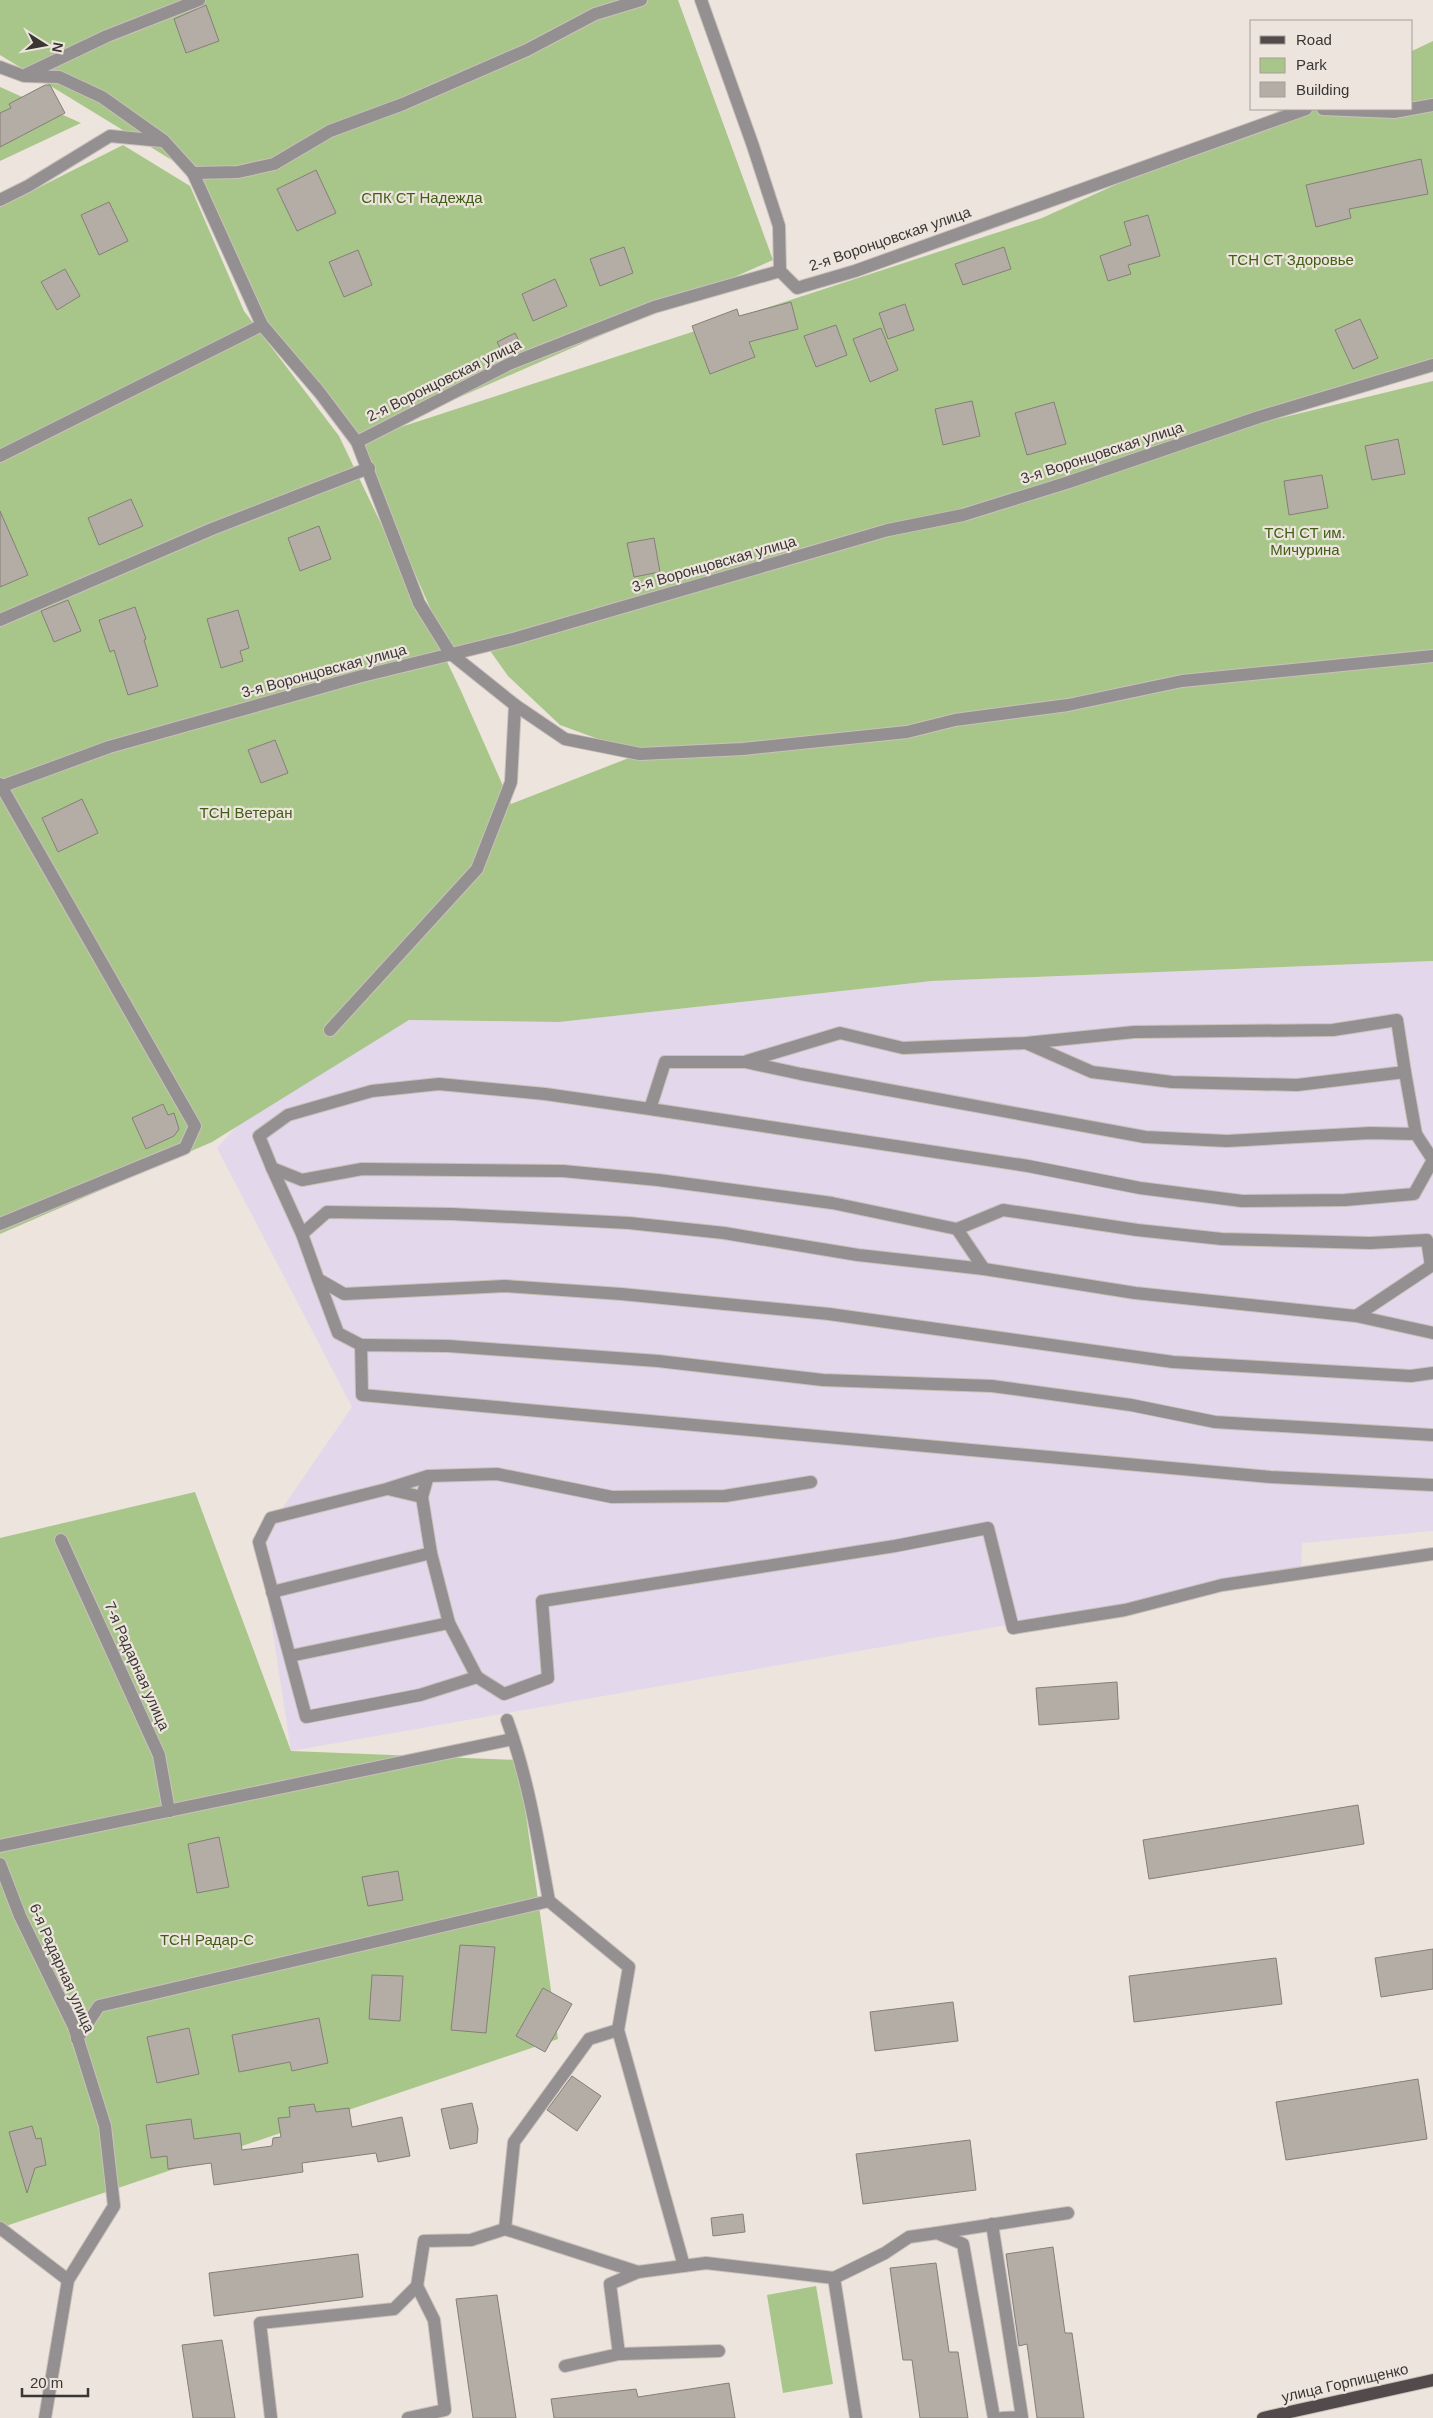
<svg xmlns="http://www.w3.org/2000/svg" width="1433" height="2418" font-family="Arial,sans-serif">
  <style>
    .industrial { fill: #e3d7eb }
    .green { fill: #a8c689 }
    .building { fill: #b3ada5; stroke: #867f78 }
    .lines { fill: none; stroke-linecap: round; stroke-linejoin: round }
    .minor-casing { stroke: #c9c1bb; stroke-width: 14 }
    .major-casing { stroke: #c9c1bb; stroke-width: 14 }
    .minor { stroke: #948f90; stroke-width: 12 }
    .major { stroke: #524a4b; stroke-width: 12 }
    .labels { text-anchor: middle; stroke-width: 4.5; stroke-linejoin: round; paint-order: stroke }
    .park-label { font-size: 15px; fill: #405f15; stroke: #ede4dd }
    .street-label { font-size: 15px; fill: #393633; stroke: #ede4dd }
  </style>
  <rect width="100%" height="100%" fill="#ede4dd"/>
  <path class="industrial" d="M1433,961V1531L1302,1543L1301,1573L291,1751L259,1542L352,1407L217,1148L258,1103L409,1020L559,1022L932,981Z"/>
  <g class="green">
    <path d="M0,0H678L773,260L364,439L1042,218L1283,109H1412V51L1433,41V368L1260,423L1433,381V961L932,981L559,1022L409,1020L212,1142L0,1234V207L123,145L190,186L244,311L339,436L461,691L511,804L639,754L560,725L508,676L486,645L450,653L357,442L262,325L193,173L0,55Z"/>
    <path d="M0,87L81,123L0,161Z"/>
    <path d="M195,1492L291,1751L518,1760L558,2039L0,2228V1538Z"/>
    <path d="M816,2286L833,2384L783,2393L767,2295Z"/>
  </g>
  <g class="building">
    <path d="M206,5L219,41L186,53L174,19Z"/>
    <path d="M45,85H50L65,113L0,147V113L11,108L9,104Z"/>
    <path d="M1421,159L1428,194L1349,209L1351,218L1316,227L1306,185Z"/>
    <path d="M316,170L336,213L297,231L277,189Z"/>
    <path d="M109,202L128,241L99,255L81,215Z"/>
    <path d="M1148,215L1160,256L1128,265L1131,274L1108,281L1100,256L1131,245L1124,222Z"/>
    <path d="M624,247L633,273L600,286L590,259Z"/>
    <path d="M1004,247L1011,269L963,285L955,264Z"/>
    <path d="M358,250L372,285L344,297L329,262Z"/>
    <path d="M65,269L80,296L57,310L41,282Z"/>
    <path d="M555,279L567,306L533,321L522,294Z"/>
    <path d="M791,302L798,329L749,342L755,357L710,374L692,326L737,309L739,316Z"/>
    <path d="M905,304L914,330L888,339L879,313Z"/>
    <path d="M1360,319L1378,358L1353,369L1335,330Z"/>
    <path d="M836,325L847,355L816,367L804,336Z"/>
    <path d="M881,328L898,370L870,382L853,339Z"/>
    <path d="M515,333L523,349L505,357L497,342Z"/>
    <path d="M972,401L980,436L943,445L935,409Z"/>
    <path d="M1054,402L1066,444L1027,455L1015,413Z"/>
    <path d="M1398,439L1405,474L1372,480L1365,446Z"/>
    <path d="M1322,475L1328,508L1289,515L1284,481Z"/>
    <path d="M131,499L143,526L99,545L88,518Z"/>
    <path d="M0,511L28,575L0,587Z"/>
    <path d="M319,526L331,559L300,571L288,538Z"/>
    <path d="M654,538L660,572L634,577L627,543Z"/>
    <path d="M68,600L81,631L54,642L41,611Z"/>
    <path d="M135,607L146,639L144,640L158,686L128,695L114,650L110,652L99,620Z"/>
    <path d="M238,610L249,648L240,651L243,661L221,668L207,619Z"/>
    <path d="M275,740L288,773L261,783L248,750Z"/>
    <path d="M82,799L98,833L58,852L42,818Z"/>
    <path d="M163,1104L168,1115L174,1113L179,1129L174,1136L146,1149L132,1118Z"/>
    <path d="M1117,1682L1119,1719L1039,1725L1036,1688Z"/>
    <path d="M1358,1805L1364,1844L1149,1879L1143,1840Z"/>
    <path d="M219,1837L229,1887L197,1893L188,1844Z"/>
    <path d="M398,1871L403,1900L368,1906L362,1877Z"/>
    <path d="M460,1945L495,1947L486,2033L451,2030Z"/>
    <path d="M1433,1949V1989L1381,1997L1375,1958Z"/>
    <path d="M1276,1958L1282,2004L1134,2022L1129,1976Z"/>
    <path d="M372,1975L403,1976L400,2021L369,2019Z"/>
    <path d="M543,1988L572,2004L545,2052L516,2036Z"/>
    <path d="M953,2002L958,2041L875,2051L870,2012Z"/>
    <path d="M319,2018L328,2063L292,2071L290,2062L239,2072L232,2035Z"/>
    <path d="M189,2028L199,2074L157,2083L147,2037Z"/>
    <path d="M572,2076L601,2096L577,2131L547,2110Z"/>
    <path d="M1418,2079L1427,2139L1286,2160L1276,2102Z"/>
    <path d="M472,2103L478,2129L477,2143L450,2149L441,2109Z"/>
    <path d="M314,2104L316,2112L349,2108L352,2127L402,2117L410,2156L378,2162L376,2153L302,2163L303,2172L214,2185L211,2163L168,2169L167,2156L151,2158L146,2125L191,2119L194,2139L240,2133L242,2150L272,2146L273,2138L281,2137L278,2118L290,2117L289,2107Z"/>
    <path d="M32,2126L36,2139L41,2138L46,2165L35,2168L27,2193L9,2132Z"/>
    <path d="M970,2140L976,2190L863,2204L856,2154Z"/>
    <path d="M743,2214L745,2232L713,2236L711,2218Z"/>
    <path d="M1053,2247L1065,2333H1072L1084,2418H1037L1027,2344L1019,2346L1006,2254Z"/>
    <path d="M358,2254L363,2297L214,2316L209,2273Z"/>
    <path d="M936,2263L949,2352H958L968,2418H920L912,2360H903L890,2268Z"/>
    <path d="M497,2295L516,2418H473L456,2299Z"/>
    <path d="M222,2340L235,2418H193L182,2345Z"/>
    <path d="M729,2383L735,2418H554L551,2399L636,2389L638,2397Z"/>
  </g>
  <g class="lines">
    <g class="minor-casing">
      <g id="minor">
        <path d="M701,0L753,146L779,226L780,271"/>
        <path d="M0,67L24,76L59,77L102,97L164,141L193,173L262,325L320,393L357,442L419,603L450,653L515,705L511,782L477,869L330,1030"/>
        <path d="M27,74L107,36L199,0"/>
        <path d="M1323,109L1394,112L1433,105"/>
        <path d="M193,173L238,172L274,164L330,131L403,104L527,50L595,14L641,0"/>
        <path d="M0,200L28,186L110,136L162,141"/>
        <path d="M780,271L797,288L855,271L1306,109"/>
        <path d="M357,442L509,364L654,307L780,271"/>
        <path d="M0,456L262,325"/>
        <path d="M0,620L212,529L369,468"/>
        <path d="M515,705L565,739L640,754L743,749L907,732L955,720L1068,705L1182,681L1433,656"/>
        <path d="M0,784L195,1126L185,1148L0,1224"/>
        <path d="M0,787L109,747L358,677L513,639L888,530L963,515L1069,482L1259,417L1433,365"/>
        <path d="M1026,1043L1092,1072L1172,1082L1297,1085L1405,1072L1416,1134"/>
        <path d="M747,1061L840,1033L903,1048L1026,1043L1134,1032L1333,1030L1397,1020L1405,1072"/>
        <path d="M650,1109L665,1062H745L801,1074L1145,1137L1227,1141L1370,1133L1416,1134L1433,1160L1414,1194L1345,1200L1242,1201L1140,1188L1028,1166L650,1109L545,1094L439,1084L372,1091L288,1115L259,1136L272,1168L302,1180L362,1169L563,1171L658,1180L832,1203L957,1229L1003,1210L1137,1230L1222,1239L1370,1243L1427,1240L1431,1266L1356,1316L1135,1293L984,1269L858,1255L724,1233L629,1223L452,1214L327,1212L302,1234L318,1279L344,1294L505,1286L621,1294L829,1314L1173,1362L1411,1376L1433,1373"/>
        <path d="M272,1168L302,1234"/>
        <path d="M957,1229L984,1269"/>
        <path d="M318,1279L338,1333L361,1345"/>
        <path d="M1356,1316L1433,1333"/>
        <path d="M1433,1435L1215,1422L1131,1405L992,1386L823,1380L658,1361L448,1346L361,1345L362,1395L1270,1477L1433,1485"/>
        <path d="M428,1476L422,1497L431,1553L449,1623L477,1677"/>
        <path d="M811,1482L725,1496L612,1497L497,1474L428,1476L387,1489L271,1518L259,1542L306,1717L420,1695L477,1677L504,1694L548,1678L542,1601L895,1546L988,1528L1013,1628L1125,1610L1222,1585L1433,1554"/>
        <path d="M388,1489L422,1497"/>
        <path d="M61,1540L159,1755L169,1811"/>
        <path d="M272,1592L431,1553"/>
        <path d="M290,1656L449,1623"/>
        <path d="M507,1720C528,1778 538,1840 549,1901L629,1967L618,2030L684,2266"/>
        <path d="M0,1846L513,1739"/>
        <path d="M0,1864L20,1916L74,2027L105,2126L114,2206L68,2280L45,2418"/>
        <path d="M77,2039L99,2006L549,1901"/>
        <path d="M992,2224L1022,2417L1002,2418"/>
        <path d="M0,2228L68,2280"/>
        <path d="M505,2229L514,2142L589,2039L618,2030"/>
        <path d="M937,2233L1068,2213"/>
        <path d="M619,2354L719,2351"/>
        <path d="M565,2366L619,2354L610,2284L638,2272L706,2263L834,2278"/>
        <path d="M271,2418L260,2323L394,2309L417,2286L424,2241L471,2240L505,2229L638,2272"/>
        <path d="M408,2418L445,2410L434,2320L417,2286"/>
        <path d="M856,2418L834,2278L885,2253L909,2237L937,2233L963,2244L994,2418"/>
      </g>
    </g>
    <g class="major-casing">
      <path id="major" d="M1263,2418L1433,2380"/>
    </g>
    <use href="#minor" class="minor"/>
    <use href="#major" class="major"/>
  </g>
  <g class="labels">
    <g class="park-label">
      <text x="422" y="203">СПК СТ Надежда</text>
      <text x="1291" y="265">ТСН СТ Здоровье</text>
      <text x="1305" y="538">ТСН СТ им.<tspan x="1305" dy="17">Мичурина</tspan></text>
      <text x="246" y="818">ТСН Ветеран</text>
      <text x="207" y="1945">ТСН Радар-С</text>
    </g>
    <g class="street-label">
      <text transform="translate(890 239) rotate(-19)" y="5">2-я Воронцовская улица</text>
      <text transform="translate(444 380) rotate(-26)" y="5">2-я Воронцовская улица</text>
      <text transform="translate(1102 453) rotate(-18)" y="5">3-я Воронцовская улица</text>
      <text transform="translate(714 564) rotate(-16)" y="5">3-я Воронцовская улица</text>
      <text transform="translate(324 671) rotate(-15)" y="5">3-я Воронцовская улица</text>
      <text transform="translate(137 1666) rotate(66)" y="5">7-я Радарная улица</text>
      <text transform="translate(62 1968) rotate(66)" y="5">6-я Радарная улица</text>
      <text transform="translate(1345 2383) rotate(-13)" y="5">улица Горпищенко</text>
    </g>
  </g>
  <rect x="1250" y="20" width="162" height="90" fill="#ede4dd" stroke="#a59e99"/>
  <rect x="1260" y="36" width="25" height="8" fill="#524a4b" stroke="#a59e99"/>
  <text x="1296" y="45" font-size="15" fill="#393633">Road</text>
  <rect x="1260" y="58" width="25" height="15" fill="#a8c689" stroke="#a59e99"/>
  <text x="1296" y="70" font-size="15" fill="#393633">Park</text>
  <rect x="1260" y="82" width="25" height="15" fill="#b3ada5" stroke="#a59e99"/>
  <text x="1296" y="95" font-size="15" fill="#393633">Building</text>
  <g transform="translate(45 45) rotate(101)" stroke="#ede4dd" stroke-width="4" paint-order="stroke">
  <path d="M0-4L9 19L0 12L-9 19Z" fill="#393633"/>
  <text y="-8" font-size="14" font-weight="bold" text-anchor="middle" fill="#393633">N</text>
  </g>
  <path d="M22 2388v8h66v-8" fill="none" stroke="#393633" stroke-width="2.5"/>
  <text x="30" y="2388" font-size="15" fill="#393633" stroke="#ede4dd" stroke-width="4" paint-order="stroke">20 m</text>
</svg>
